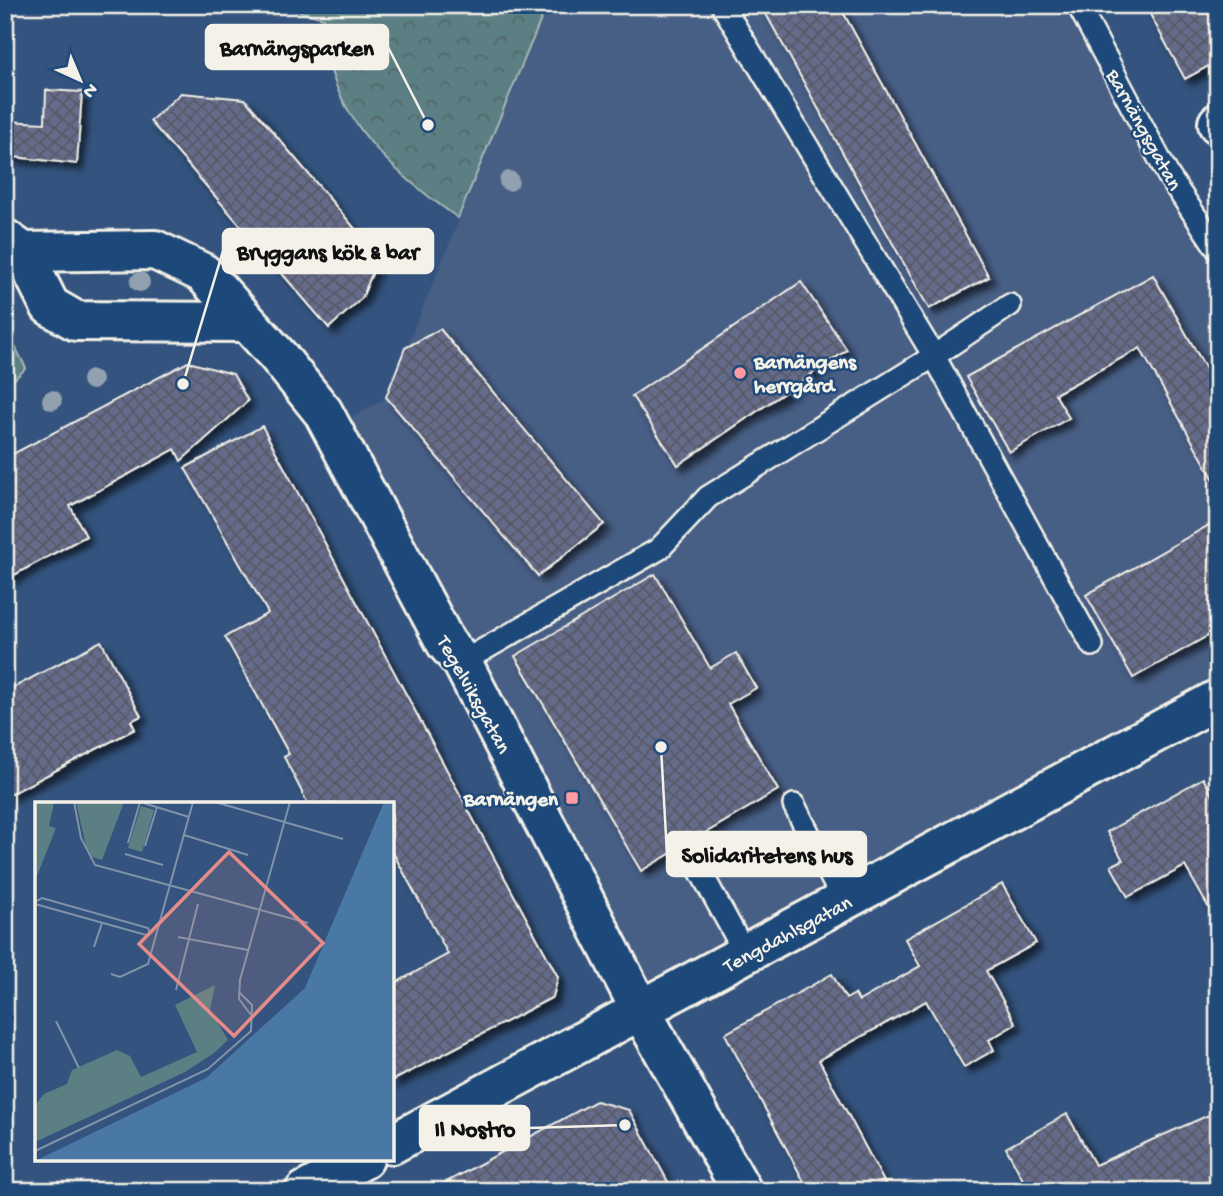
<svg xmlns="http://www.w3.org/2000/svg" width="1223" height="1196" font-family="'Gochi Hand',sans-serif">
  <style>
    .built { fill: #475e85 }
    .forest { fill: url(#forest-crowns); stroke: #a8b8b6; stroke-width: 2 }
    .building { fill: url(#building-cross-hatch); stroke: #f4f1e8; stroke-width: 2; filter: url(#shadow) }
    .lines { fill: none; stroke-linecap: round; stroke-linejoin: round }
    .service-casing { stroke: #f4f1e8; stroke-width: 26 }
    .minor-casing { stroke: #f4f1e8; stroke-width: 44 }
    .service { stroke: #1f4a7a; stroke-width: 21 }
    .minor { stroke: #1f4a7a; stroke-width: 38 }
    .tree { fill: #91a1b0 }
    .poi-dot { fill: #ff9aa2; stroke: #1f4a7a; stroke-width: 2.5 }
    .labels { text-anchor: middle; stroke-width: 5; stroke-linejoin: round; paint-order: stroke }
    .street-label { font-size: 21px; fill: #f4f1e8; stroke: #1f4a7a }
    .poi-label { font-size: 21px; font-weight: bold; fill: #f4f1e8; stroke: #1f4a7a; text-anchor: start }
    .inset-river { fill: none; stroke: #4a78a5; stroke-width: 3.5 }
    .inset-road { fill: none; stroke: #8193a9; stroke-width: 2 }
    .view { fill: #e58c88; fill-opacity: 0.15; stroke: #e58c88; stroke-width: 3.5 }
    .inset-edge { fill: none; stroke: #f4f1e8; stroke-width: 3.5 }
    .leader { fill: none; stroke: #f4f1e8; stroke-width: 2.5 }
    .callout-dot { fill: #f4f1e8; stroke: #1f4a7a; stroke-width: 2.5 }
    .callout { fill: #f4f1e8; stroke: #f4f1e8; stroke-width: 2.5 }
    .callout-label { font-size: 23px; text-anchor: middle; font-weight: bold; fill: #111 }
  </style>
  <defs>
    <pattern id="forest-crowns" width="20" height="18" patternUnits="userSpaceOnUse" patternTransform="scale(1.75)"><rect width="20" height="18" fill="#5c7f84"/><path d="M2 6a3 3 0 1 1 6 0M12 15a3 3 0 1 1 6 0" fill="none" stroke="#536668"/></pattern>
    <pattern id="building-cross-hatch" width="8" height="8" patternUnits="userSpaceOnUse" patternTransform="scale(1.75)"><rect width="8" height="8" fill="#656c8b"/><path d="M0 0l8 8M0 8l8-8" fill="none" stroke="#565865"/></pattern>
    <filter id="shadow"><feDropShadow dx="6" dy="6" stdDeviation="3.5" flood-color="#0009"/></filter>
  </defs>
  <rect width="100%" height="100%" fill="#34547f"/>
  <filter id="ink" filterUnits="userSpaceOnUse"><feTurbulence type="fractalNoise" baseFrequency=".0143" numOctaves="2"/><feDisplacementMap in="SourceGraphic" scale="14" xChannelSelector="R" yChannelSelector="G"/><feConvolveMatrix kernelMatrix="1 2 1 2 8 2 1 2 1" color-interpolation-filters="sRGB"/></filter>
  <g filter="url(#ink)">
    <path class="built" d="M547,5H1080L1218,251V695L642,1006L329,431L386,398Z"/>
    <g class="forest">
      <path d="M275,5H547L458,218C404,180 348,134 330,67C326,51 326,34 324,18Z"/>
      <path d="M5,327L26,368L5,388Z"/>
    </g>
    <g class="building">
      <path d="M761,5H839L989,277L929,309Z"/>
      <path d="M1145,5H1218V61L1185,79Z"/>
      <path d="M46,90L82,92L77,164L5,156V121L45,123Z"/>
      <path d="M181,93L245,99L379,257L362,298L329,328L150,121Z"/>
      <path d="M1153,275L1218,390V487L1140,348L1055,394L1069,418L1009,452L966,377Z"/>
      <path d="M801,282L847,350L678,465L632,396Z"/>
      <path d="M440,329L604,524L538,576L386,397L405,348Z"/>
      <path d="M188,362L233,374L248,401L181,461L175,449L70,506L86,536L5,580V458Z"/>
      <path d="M262,426L558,977L553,997L392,1081V985L448,954L392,851V804H308L284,757L289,754L225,637L268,613L185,468Z"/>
      <path d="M1218,520V630L1133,678L1086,595Z"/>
      <path d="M655,574L710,668L736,653L756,688L728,704L778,790L641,871L515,656Z"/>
      <path d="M101,641L141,716L131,721L135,729L5,797V692Z"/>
      <path d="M1203,778L1218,805V924L1185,866L1128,897L1111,866L1123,860L1107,832Z"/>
      <path d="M1002,884L1036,943L986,971L1016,1024L989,1040L994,1050L964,1067L926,1001L819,1060L889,1191H809L725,1034L832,974L846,999L855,994L859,1001L920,966L905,939Z"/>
      <path d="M596,1101L629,1110L673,1191H430Z"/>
      <path d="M1218,1111V1191H1029L1006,1148L1067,1114L1095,1165Z"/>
    </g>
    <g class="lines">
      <g class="service-casing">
        <g id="service">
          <path d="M722,5L934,356L1092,645"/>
          <path d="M1078,5L1168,175L1218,250"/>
          <path d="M462,662L659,549L708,497L934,356L1010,305"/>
          <path d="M794,805L844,902"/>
          <path d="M698,867L746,955"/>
        </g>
      </g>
      <g class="minor-casing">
        <g id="minor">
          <path d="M1218,123V124"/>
          <path d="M5,239L23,252L50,306L76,321L246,322"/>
          <path d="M23,252L155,250L203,273L278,356L323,412L446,643L462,662L641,1011L742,1191"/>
          <path d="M392,1144L1218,699"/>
          <path d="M305,1191L364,1159"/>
        </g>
      </g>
      <use href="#service" class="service"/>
      <use href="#minor" class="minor"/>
    </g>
    <g class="tree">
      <circle cx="509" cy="181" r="10"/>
      <circle cx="140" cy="282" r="10"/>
      <circle cx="92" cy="380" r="10"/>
      <circle cx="52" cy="400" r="10"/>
    </g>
  </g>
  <g class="poi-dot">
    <circle cx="740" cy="373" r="7"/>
    <rect x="565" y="791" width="14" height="14" rx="3.5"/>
  </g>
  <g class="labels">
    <g class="street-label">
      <text transform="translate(1145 129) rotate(61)" y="7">Barnängsgatan</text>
      <text transform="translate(475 694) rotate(61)" y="7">Tegelviksgatan</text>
      <text transform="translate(787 933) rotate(-28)" y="7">Tengdahlsgatan</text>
    </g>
    <g class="poi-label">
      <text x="754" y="368">Barnängens<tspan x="754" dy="24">herrgård</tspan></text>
      <text x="558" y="805" text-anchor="end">Barnängen</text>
    </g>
  </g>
  <g transform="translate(35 802)">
    <rect width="359" height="359" fill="#34547f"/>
    <path d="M0,0H19L14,24L21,26L0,79ZM41,0H89L67,58L57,55L51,44ZM106,4L119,8L107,50L93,46ZM180,183L175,208L193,238L179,251L150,270L0,340V303L9,292L32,282L37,268L82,248L95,254L106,275L162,250L140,203Z" fill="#5c7f84"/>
    <path d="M349,0H359V359H0L171,276L270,186Z" fill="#4a78a5"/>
    <path class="inset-river" d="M323,174L359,116M272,359L222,237L359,152M307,359L347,177L359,162"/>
    <path class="inset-road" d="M39,0L46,36L60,63L273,121M105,0L154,15M180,0L308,37M149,33L213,53M93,41L105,0M110,44L122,5M90,52L128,63M0,100L7,96L113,126L115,131M0,102L111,133L115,131M143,135L213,148M59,145L67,121M76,172L85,175L113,162L158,0M141,188L163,102M216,213L204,197L205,178L255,0M21,219L44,266M0,349L173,267L216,229L217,203L204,190"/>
    <path class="view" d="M194,50L288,141L199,234L104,142Z"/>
    <rect width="359" height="359" class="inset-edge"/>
  </g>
  <path class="leader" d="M428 125L388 47M183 384L223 251M661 747L667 854M625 1125L529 1128"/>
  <g class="callout-dot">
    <circle cx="428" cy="125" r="7"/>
    <circle cx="183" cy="384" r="7"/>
    <circle cx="661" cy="747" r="7"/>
    <circle cx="625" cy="1125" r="7"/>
  </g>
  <g class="callout">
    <rect x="206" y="25" width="182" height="44" rx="7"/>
    <rect x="223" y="229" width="210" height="44" rx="7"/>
    <rect x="667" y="832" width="199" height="44" rx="7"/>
    <rect x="420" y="1106" width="109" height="44" rx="7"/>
  </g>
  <g class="callout-label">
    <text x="297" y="55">Barnängsparken</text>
    <text x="328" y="259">Bryggans kök &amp; bar</text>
    <text x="767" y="862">Solidaritetens hus</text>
    <text x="475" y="1136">Il Nostro</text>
  </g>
  <rect width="1223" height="1196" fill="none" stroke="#1f4a7a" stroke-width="28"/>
  <rect x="14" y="14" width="1195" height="1168" fill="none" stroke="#f4f1e8" stroke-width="2.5" filter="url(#ink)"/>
  <g transform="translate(80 80) rotate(136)" stroke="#1f4a7a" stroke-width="5" paint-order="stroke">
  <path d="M0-5L12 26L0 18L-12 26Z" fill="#f4f1e8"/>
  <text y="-10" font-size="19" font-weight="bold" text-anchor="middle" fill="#f4f1e8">N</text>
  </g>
</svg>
